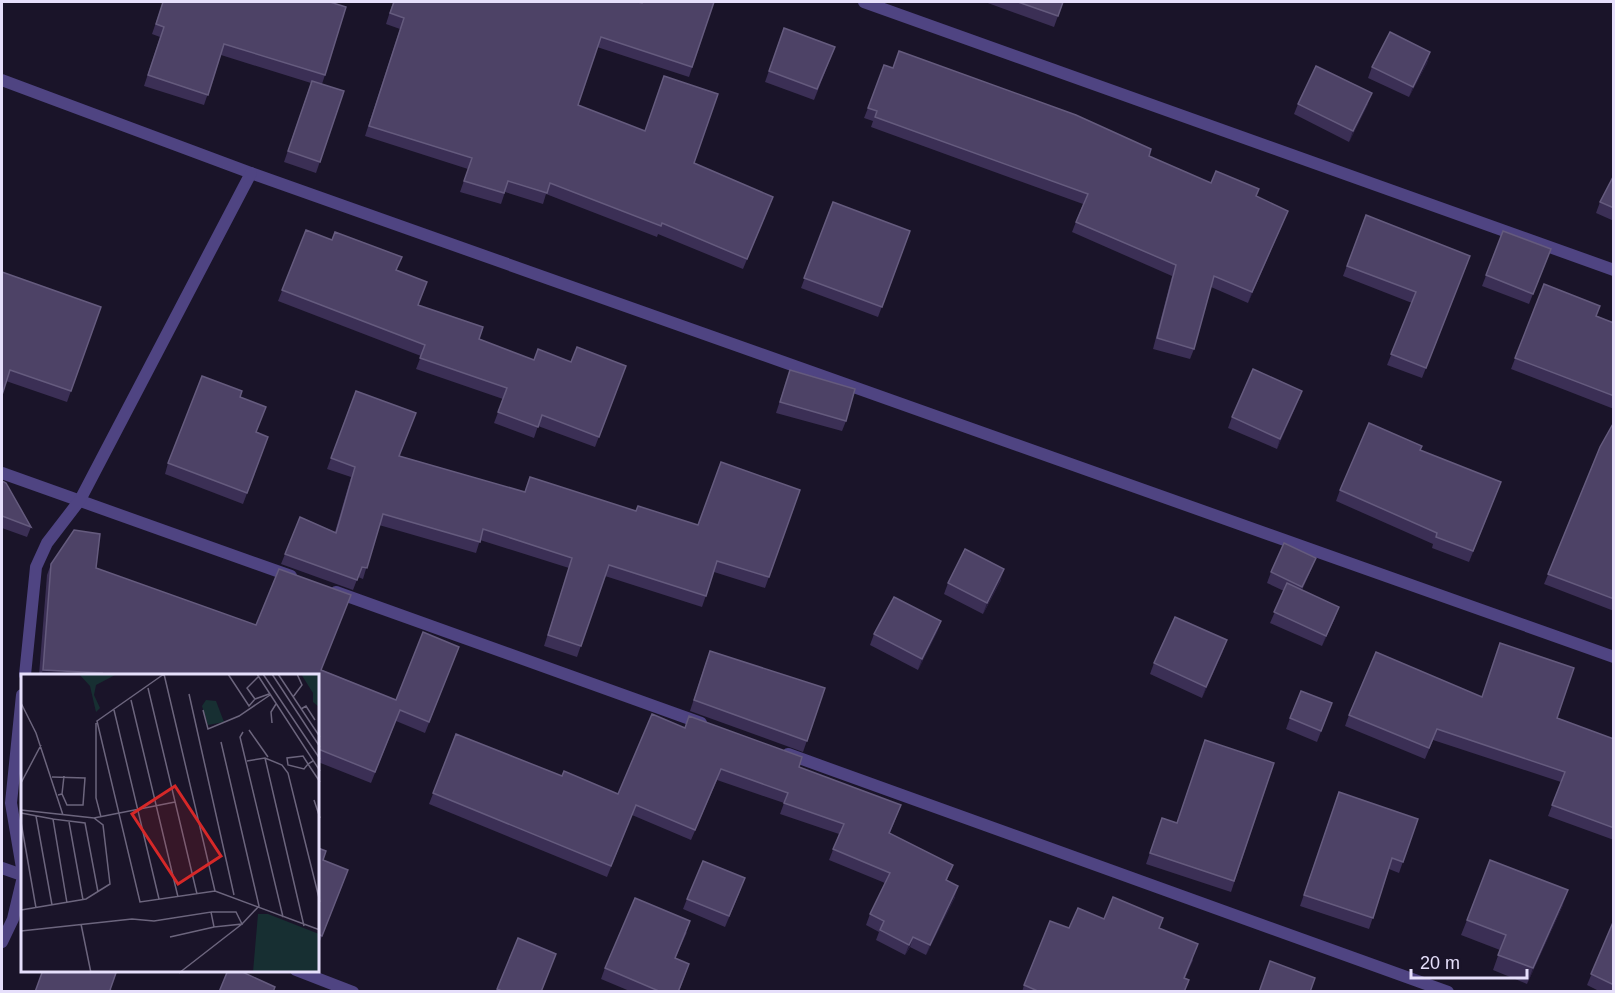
<svg xmlns="http://www.w3.org/2000/svg" width="1615" height="993" font-family="Arial,sans-serif">
  <style>
    .lines { fill: none; stroke-linecap: round; stroke-linejoin: round }
    .lane { stroke: #4f4482; stroke-width: 12 }
    .wall { fill: #3b2f55 }
    .shaded-wall { fill: #261c3c }
    .building { fill: #4d4266; stroke: #655b7e; stroke-width: 1.5 }
    .inset-road { fill: none; stroke: #6c657d; stroke-width: 1.5 }
    .view { fill: #d62828; fill-opacity: 0.15; stroke: #d62828; stroke-width: 3 }
    .inset-edge { fill: none; stroke: #e6dffb; stroke-width: 3 }
  </style>
  <rect width="100%" height="100%" fill="#1a1429"/>
  <g class="lines">
    <g class="lane">
      <path d="M864,2L1614,270"/>
      <path d="M2,80L251,173L1614,657"/>
      <path d="M2,473L291,576"/>
      <path d="M336,592L701,723"/>
      <path d="M25,675L36,567L47,543L80,500L251,173"/>
      <path d="M22,695L11,803L22,868"/>
      <path d="M788,754L1448,992"/>
      <path d="M2,868L22,875"/>
      <path d="M2,942L13,919L22,881"/>
      <path d="M296,970L353,992"/>
    </g>
  </g>
  <g class="wall">
    <path d="M163,2L325,75L322,84L344,91L316,173L284,162L311,83L221,55L204,105L144,86L160,37L152,34Z"/>
    <path d="M393,2L642,3L714,2L689,77L597,47L578,105L694,163L769,207L743,269L658,234L657,237L546,194L543,204L505,192L501,204L460,192L468,169L365,136L400,29L386,24Z"/>
    <path d="M985,2H1063L1054,27Z"/>
    <path d="M784,28L835,47L814,100L765,82Z"/>
    <path d="M1430,52L1427,63L1409,97L1368,78L1372,67Z"/>
    <path d="M1298,104H1368L1349,142L1294,114Z"/>
    <path d="M868,108L1149,156L1211,183L1256,196L1288,211L1248,303L1211,287L1194,349L1190,359L1153,349L1172,276L1072,232L1083,204L871,127L873,121L864,118Z"/>
    <path d="M1614,175V221L1596,213L1600,202Z"/>
    <path d="M833,202L910,231L878,317L801,288Z"/>
    <path d="M1366,215L1470,256L1422,378L1387,365L1412,303L1343,276Z"/>
    <path d="M306,230L397,270L419,305L479,339L534,360L626,366L595,447L538,426L534,438L494,423L503,399L416,369L421,356L278,301Z"/>
    <path d="M1503,231L1551,249L1529,304L1482,286Z"/>
    <path d="M2,274L101,307L67,402L6,381Z"/>
    <path d="M1544,284L1597,316L1614,323V409L1511,369Z"/>
    <path d="M790,370L846,421L842,431L776,413Z"/>
    <path d="M356,391L400,456L525,492L636,511L698,525L800,490L765,588L714,572L702,607L605,576L577,657L544,646L569,568L480,540L476,553L379,525L363,579L358,577L353,590L281,564L300,517L335,532L351,477L327,469Z"/>
    <path d="M1302,391L1277,449L1228,428L1232,417Z"/>
    <path d="M240,397L257,432L268,437L243,504L165,474L168,463Z"/>
    <path d="M1614,422V611L1544,584Z"/>
    <path d="M1420,450L1501,482L1469,562L1432,548L1433,544L1336,501L1340,490Z"/>
    <path d="M2,481L31,527L27,537L2,528Z"/>
    <path d="M51,564L96,568L322,670L396,700L459,647L425,733L396,721L371,783L318,762V675H39L47,575Z"/>
    <path d="M1312,568L1302,590L1335,618L1322,646L1270,623L1284,591L1267,583L1271,572Z"/>
    <path d="M1001,580L983,614L944,594L948,583Z"/>
    <path d="M941,621L937,632L918,670L870,645L874,634Z"/>
    <path d="M1223,651L1202,698L1150,674L1154,663Z"/>
    <path d="M706,662L825,688L803,752L690,711Z"/>
    <path d="M1482,696L1557,718L1614,739V840L1548,816L1561,782L1433,740L1425,759L1345,726L1349,715Z"/>
    <path d="M1332,703L1317,742L1286,729L1290,718Z"/>
    <path d="M684,728L799,767L901,805L890,833L949,875L947,880L955,897L926,955L910,947L905,955L876,940L879,932L866,925L870,914L885,883L829,860L839,834L780,814L784,803L717,780L691,840L632,815L607,877L429,804L456,734L562,776L618,794Z"/>
    <path d="M1274,763L1231,892L1146,864L1162,818L1177,823Z"/>
    <path d="M1339,792L1418,819L1399,873L1389,869L1369,929L1300,906Z"/>
    <path d="M318,848L323,860L344,881L318,946Z"/>
    <path d="M741,889L725,927L683,909L687,899Z"/>
    <path d="M1563,905L1527,984L1493,970L1500,950L1461,935L1467,920Z"/>
    <path d="M1104,919L1159,928L1193,960L1185,978V992H1022L1024,985L1069,928Z"/>
    <path d="M1614,920V992H1601L1587,985Z"/>
    <path d="M687,932L675,959L689,964L679,992H632L601,979L605,968Z"/>
  </g>
  <g class="shaded-wall">
    <path d="M1430,52L1427,63L1409,97L1413,87Z"/>
    <path d="M1372,93L1368,104L1349,142L1353,131Z"/>
    <path d="M1288,211L1284,221L1248,303L1252,292Z"/>
    <path d="M1302,391L1298,402L1277,449L1280,439Z"/>
    <path d="M1316,558L1312,568L1298,597L1302,587Z"/>
    <path d="M1004,569L1001,580L983,614L987,603Z"/>
    <path d="M1339,607L1335,618L1322,646L1326,636Z"/>
    <path d="M941,621L937,632L918,670L922,659Z"/>
    <path d="M1227,640L1223,651L1202,698L1206,687Z"/>
    <path d="M43,670L102,673L101,675H41Z"/>
    <path d="M958,886L955,897L926,955L930,945Z"/>
    <path d="M1568,890L1563,905L1527,984L1533,968Z"/>
    <path d="M913,937L910,947L905,955L909,945Z"/>
  </g>
  <g class="building">
    <path d="M163,2H330L346,7L325,75L224,44L208,95L148,75L164,27L156,24Z"/>
    <path d="M394,2H638L642,3V2H714L692,67L601,37L578,105L645,131L664,76L718,94L694,163L773,197L747,259L662,223L661,226L550,183L547,193L508,181L504,193L464,181L472,158L369,126L404,18L390,13Z"/>
    <path d="M1018,2H1063L1058,16Z"/>
    <path d="M784,28L835,47L817,89L769,71Z"/>
    <path d="M1390,32L1430,52L1413,87L1372,67Z"/>
    <path d="M899,51L1076,115L1151,149L1149,156L1211,183L1216,171L1259,189L1256,196L1288,211L1252,292L1214,276L1194,349L1157,338L1176,265L1076,222L1088,194L875,117L877,111L868,108L884,65L893,68Z"/>
    <path d="M1316,66L1372,93L1353,131L1298,104Z"/>
    <path d="M312,81L344,91L320,162L288,151Z"/>
    <path d="M1614,175V208L1600,202Z"/>
    <path d="M833,202L910,231L882,307L804,278Z"/>
    <path d="M1366,215L1470,256L1426,368L1391,354L1416,292L1347,266Z"/>
    <path d="M306,230L332,240L335,232L402,257L396,270L427,282L418,305L483,327L479,339L534,360L538,349L571,362L577,347L626,366L599,437L542,415L538,427L498,412L507,388L420,358L425,345L282,290Z"/>
    <path d="M1503,231L1551,249L1533,294L1486,275Z"/>
    <path d="M2,272L101,307L71,391L10,370L2,395Z"/>
    <path d="M1544,284L1600,306L1596,316L1614,323V396L1515,358Z"/>
    <path d="M1253,369L1302,391L1280,439L1232,417Z"/>
    <path d="M790,370L855,389L846,421L780,402Z"/>
    <path d="M202,376L242,391L240,397L266,407L256,432L268,437L247,493L168,463Z"/>
    <path d="M356,391L416,413L399,456L525,492L530,477L636,511L638,506L698,525L721,462L800,490L769,577L717,561L706,596L609,565L581,646L548,635L572,558L483,529L480,542L383,514L367,568L362,567L357,580L285,554L300,517L336,533L355,467L331,458Z"/>
    <path d="M1614,422V599L1548,574L1600,447Z"/>
    <path d="M1369,423L1422,446L1420,450L1501,482L1473,551L1436,537L1437,533L1340,490Z"/>
    <path d="M2,481L6,483L31,527L2,516Z"/>
    <path d="M74,530L100,534L96,568L256,625L279,569L351,595L321,670L396,700L423,632L459,647L429,722L400,710L375,772L318,749V675H101L102,673L43,670L51,564Z"/>
    <path d="M1284,543L1316,558L1302,587L1271,572Z"/>
    <path d="M965,549L1004,569L987,603L948,583Z"/>
    <path d="M1287,583L1339,607L1326,636L1274,612Z"/>
    <path d="M894,597L941,621L922,659L874,634Z"/>
    <path d="M1175,617L1227,640L1206,687L1154,663Z"/>
    <path d="M1500,643L1574,668L1557,718L1614,739V828L1552,805L1565,772L1437,729L1429,748L1349,715L1376,652L1482,697Z"/>
    <path d="M710,651L825,688L807,741L694,700Z"/>
    <path d="M1301,691L1332,703L1321,731L1290,718Z"/>
    <path d="M652,714L685,728L689,716L802,757L799,767L901,805L889,833L953,865L946,880L958,886L930,945L913,937L909,945L880,930L884,921L870,914L890,873L833,849L844,824L784,803L788,793L721,769L695,830L636,805L611,866L433,793L456,734L562,776L564,771L618,794Z"/>
    <path d="M1205,740L1274,763L1234,881L1150,853L1162,818L1177,823Z"/>
    <path d="M1339,792L1418,819L1403,862L1392,858L1373,918L1304,895Z"/>
    <path d="M318,848L326,851L323,860L348,870L322,936L318,934Z"/>
    <path d="M1490,860L1568,890L1533,968L1498,955L1506,935L1467,920Z"/>
    <path d="M703,861L745,878L729,916L687,899Z"/>
    <path d="M1113,897L1163,918L1159,928L1198,944L1184,978L1189,980L1184,992H1040L1024,985L1050,921L1069,928L1078,908L1104,919Z"/>
    <path d="M635,898L690,921L675,958L689,964L678,992H661L605,968Z"/>
    <path d="M1614,920V985L1591,974Z"/>
    <path d="M518,938L556,954L541,992H504L497,989Z"/>
    <path d="M1270,961L1315,978L1310,992H1259Z"/>
    <path d="M43,970H117L110,990L114,992H35Z"/>
    <path d="M228,970H238L275,987L273,992H219Z"/>
  </g>
  <g transform="translate(21 674)">
    <rect width="298" height="298" fill="#1a1429"/>
    <path d="M58,0H96L75,11L73,21L79,34L75,38L69,12ZM280,0H298V33L292,28V19ZM185,26L195,27L203,48L187,51L181,32ZM237,240H247L298,260V298H232Z" fill="#172f32"/>
    <path class="inset-road" d="M143,0L76,47L119,228L194,217L299,256M143,0L194,217M207,0L228,32L234,25M236,0L299,97M242,0L299,85M251,0L299,73M257,0L299,63M237,3L226,14L234,25L248,20M127,14L176,220M168,20L213,221M272,23L281,11L276,0M110,26L157,223M0,29L15,59L42,141M280,35L285,32L294,46M93,36L138,225M182,36L187,55L218,42L249,21M75,49V124L80,143M251,49L250,38L255,30M228,56L247,83M222,58L219,63L262,243M244,84L283,252M226,87L244,84L261,91L267,99L299,228M292,87L287,90L283,95L267,91L266,84L282,82L287,90L299,108M31,103L64,104L62,131H46L41,120L37,121M0,109L20,71M41,120L43,102M293,126L299,144M0,136L73,144L154,128M0,139L32,145M15,142L31,231M0,148L15,234M48,148L62,226M46,229L32,145L64,149L77,218M0,236L65,225L89,210L82,151L73,144M60,250L70,299M0,257L111,245L133,247L190,238L193,253L221,250L215,238H190M149,263L193,253M158,299L221,250L238,232L200,68"/>
    <path class="view" d="M154,112L200,182L157,210L111,140Z"/>
    <rect width="298" height="298" class="inset-edge"/>
  </g>
  <rect width="1615" height="993" fill="none" stroke="#e6dffb" stroke-width="6"/>
  <path d="M1411 969v9h116v-9" fill="none" stroke="#e6dffb" stroke-width="3"/>
  <text x="1420" y="969" font-size="18" fill="#e6dffb" stroke="#1a1429" stroke-width="4.5" paint-order="stroke">20 m</text>
</svg>
